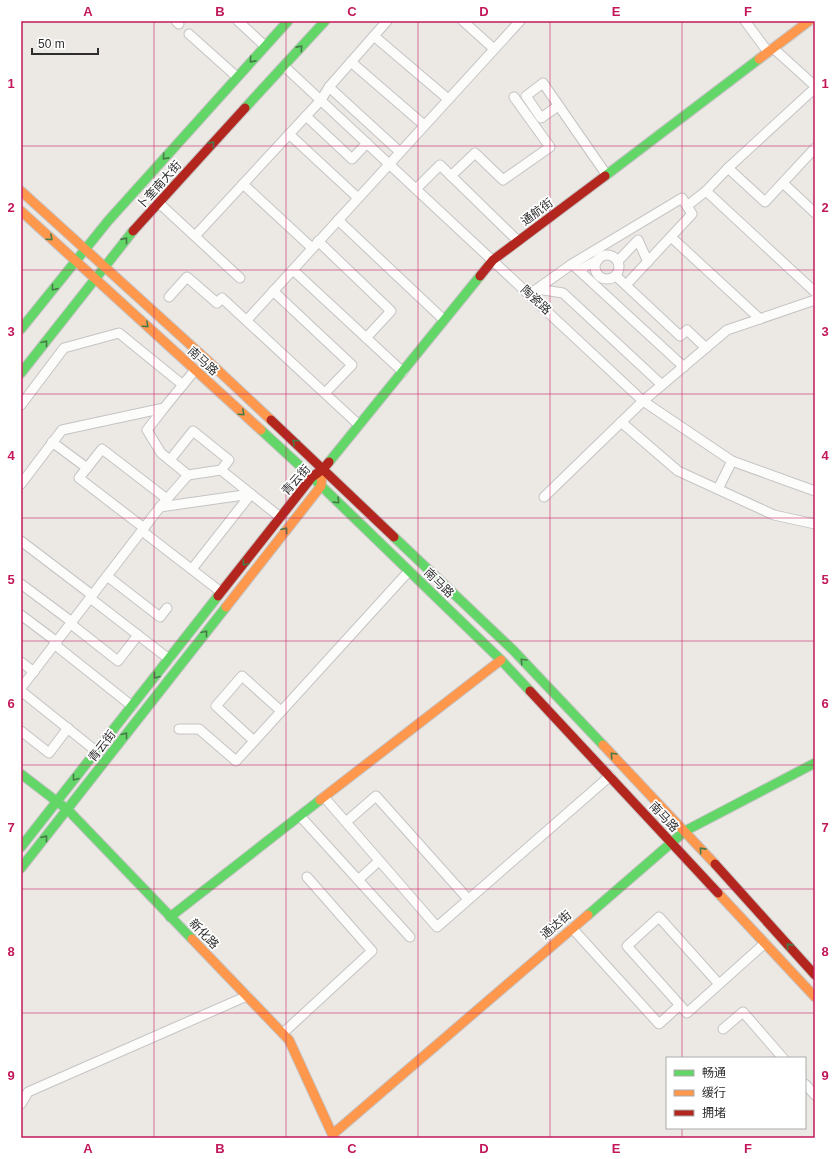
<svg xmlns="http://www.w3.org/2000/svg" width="836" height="1159" font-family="Helvetica,'Noto Sans SC',sans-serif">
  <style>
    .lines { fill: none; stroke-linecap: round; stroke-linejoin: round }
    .street-casing { stroke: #c5c4c5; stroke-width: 11 }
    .fast-casing { stroke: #c5c4c5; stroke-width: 11 }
    .slow-casing { stroke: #c5c4c5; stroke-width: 11 }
    .jam-casing { stroke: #c5c4c5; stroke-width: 11 }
    .street { stroke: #fcfcfb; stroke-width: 9 }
    .fast { stroke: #63d668; stroke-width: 9 }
    .slow { stroke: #ff974d; stroke-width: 9 }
    .jam { stroke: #b3261e; stroke-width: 9 }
    .oneway { stroke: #467a48 }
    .grid { fill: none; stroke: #c2185b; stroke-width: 1; stroke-opacity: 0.55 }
    .labels { text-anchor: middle; stroke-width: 3.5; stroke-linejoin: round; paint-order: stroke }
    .street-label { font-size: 12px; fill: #2e2e2e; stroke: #fff }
    .neatline { fill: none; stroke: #c2185b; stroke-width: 1.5 }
    .grid-label { font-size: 13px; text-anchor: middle; font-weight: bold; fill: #c2185b }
  </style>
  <rect width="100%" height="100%" fill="#ece8e4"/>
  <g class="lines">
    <g class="street-casing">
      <g id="street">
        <path d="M176,21L179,24"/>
        <path d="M238,21L265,46"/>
        <path d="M463,21L494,49"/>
        <path d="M745,21L768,52"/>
        <path d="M189,34L237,77"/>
        <path d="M374,36L448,99"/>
        <path d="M773,48L815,86"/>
        <path d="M351,62L424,125"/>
        <path d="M284,66L643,401L732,461L815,491"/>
        <path d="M329,87L400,152"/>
        <path d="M558,106L541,118L526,96L543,83L606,174"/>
        <path d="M289,134L358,198"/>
        <path d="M367,143L352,159L306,116L321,100L329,87L387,21"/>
        <path d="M728,168L815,88"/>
        <path d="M451,176L475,153L503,180L550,147L514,97"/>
        <path d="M783,183L815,213"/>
        <path d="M243,184L312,248"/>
        <path d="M416,189L440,165L518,241"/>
        <path d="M706,191L815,292"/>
        <path d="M159,203L240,278"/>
        <path d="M687,206L706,191L728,168L765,202L815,148"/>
        <path d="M338,220L444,320"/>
        <path d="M195,236L306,116"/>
        <path d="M671,237L760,319"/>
        <path d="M318,241L391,311L366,338"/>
        <circle cx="607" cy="267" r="12"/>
        <path d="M618,261L638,240L648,262"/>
        <path d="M572,264L684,367"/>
        <path d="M293,270L403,372"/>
        <path d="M579,270L598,260"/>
        <path d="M616,276L680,336L687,330L706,348"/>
        <path d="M537,289L563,293L662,385"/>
        <path d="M273,291L352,365L325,393"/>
        <path d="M530,294L572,264L682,198L692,214L626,285"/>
        <path d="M169,297L187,277L217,303L222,298L359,425"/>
        <path d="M247,320L520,21"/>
        <path d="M21,405L64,348L119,333L183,385"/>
        <path d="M621,422L678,471L774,515L815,524"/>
        <path d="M52,442L87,468"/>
        <path d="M170,460L193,431L229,460L221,470L188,475"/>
        <path d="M21,484L62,430L164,408L195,370"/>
        <path d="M718,489L732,461"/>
        <path d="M544,497L643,401L727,330L815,300"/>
        <path d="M160,507L251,494L221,470"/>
        <path d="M144,528L79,478L102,449L167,499"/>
        <path d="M142,531L221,592"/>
        <path d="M21,541L92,595"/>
        <path d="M192,569L251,494L280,517"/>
        <path d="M107,576L160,617L167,608"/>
        <path d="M21,584L72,622"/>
        <path d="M90,598L169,659"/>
        <path d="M21,615L57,642"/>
        <path d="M71,624L118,661L138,635"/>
        <path d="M54,644L132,706"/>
        <path d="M21,662L34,672"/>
        <path d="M21,688L160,507L188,475L161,453L147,430L164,408"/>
        <path d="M21,691L96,751"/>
        <path d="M179,729H199L236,761L409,571"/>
        <path d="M21,731L49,753L68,728"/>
        <path d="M254,741L216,706L242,676L281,711"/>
        <path d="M324,797L437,927L610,776"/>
        <path d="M300,816L410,937"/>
        <path d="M346,822L376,796L468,899"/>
        <path d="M358,880L379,861"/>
        <path d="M572,928L659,1024L680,1005"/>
        <path d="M719,984L659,917L627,946L687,1013L765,943"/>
        <path d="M723,1029L743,1012L783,1058"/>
        <path d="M283,1033L372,951L307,877"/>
        <path d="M805,1084L815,1095"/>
        <path d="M21,1104L28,1092L247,996"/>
      </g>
    </g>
    <g class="fast-casing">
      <g id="fast">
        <path d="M245,108L325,21"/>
        <path d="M605,176L759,59"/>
        <path d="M21,329L108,221L288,21"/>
        <path d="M21,373L133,231"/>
        <path d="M261,430L312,477L501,660L530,691"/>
        <path d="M329,462L480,276"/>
        <path d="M394,537L513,650L603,745"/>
        <path d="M21,774L68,810L192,939"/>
        <path d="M21,847L218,596"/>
        <path d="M21,868L226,607"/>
        <path d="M588,915L685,831L815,763"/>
        <path d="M170,917L320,800"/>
      </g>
    </g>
    <g class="slow-casing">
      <g id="slow">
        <path d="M759,59L809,21"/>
        <path d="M21,191L206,359L271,420"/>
        <path d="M21,211L261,430"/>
        <path d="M226,607L321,486L322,476"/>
        <path d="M603,745L715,864"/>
        <path d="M320,800L501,660"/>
        <path d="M718,893L815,997"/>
        <path d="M192,939L289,1040L334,1138"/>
        <path d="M333,1134L588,915"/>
      </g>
    </g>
    <g class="jam-casing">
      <g id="jam">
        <path d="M133,231L245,108"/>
        <path d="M480,276L493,260L605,176"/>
        <path d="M271,420L394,537"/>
        <path d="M218,596L312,477L323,469L329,462"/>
        <path d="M530,691L718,893"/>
        <path d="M715,864L815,975"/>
      </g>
    </g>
    <use href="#street" class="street"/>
    <use href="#fast" class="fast"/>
    <use href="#slow" class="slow"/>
    <use href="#jam" class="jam"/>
  </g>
  <defs><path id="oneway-chevron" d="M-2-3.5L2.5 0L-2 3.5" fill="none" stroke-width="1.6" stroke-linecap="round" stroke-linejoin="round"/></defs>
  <g class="oneway">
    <use href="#oneway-chevron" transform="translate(300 48) rotate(-48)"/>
    <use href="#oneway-chevron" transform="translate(252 60) rotate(132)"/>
    <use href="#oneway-chevron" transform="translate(212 144) rotate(-48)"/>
    <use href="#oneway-chevron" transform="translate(165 157) rotate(132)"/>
    <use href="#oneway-chevron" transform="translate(50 238) rotate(42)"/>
    <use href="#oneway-chevron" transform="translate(125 240) rotate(-51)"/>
    <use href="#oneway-chevron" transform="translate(54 288) rotate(129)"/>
    <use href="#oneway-chevron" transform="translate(146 325) rotate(42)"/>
    <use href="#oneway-chevron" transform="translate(45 343) rotate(-52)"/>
    <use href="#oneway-chevron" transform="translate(242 413) rotate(42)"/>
    <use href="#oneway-chevron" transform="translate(295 442) rotate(-137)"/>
    <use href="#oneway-chevron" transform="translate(337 501) rotate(44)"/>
    <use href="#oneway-chevron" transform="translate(285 530) rotate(-52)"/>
    <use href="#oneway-chevron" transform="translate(245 563) rotate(128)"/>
    <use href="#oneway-chevron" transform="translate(205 633) rotate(-52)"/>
    <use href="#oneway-chevron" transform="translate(523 661) rotate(-133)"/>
    <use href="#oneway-chevron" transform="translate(156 676) rotate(128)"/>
    <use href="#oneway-chevron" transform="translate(125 735) rotate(-52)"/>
    <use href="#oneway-chevron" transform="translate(613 755) rotate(-133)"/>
    <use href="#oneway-chevron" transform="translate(75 778) rotate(128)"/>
    <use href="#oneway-chevron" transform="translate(45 838) rotate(-51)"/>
    <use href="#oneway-chevron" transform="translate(702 850) rotate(-132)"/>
    <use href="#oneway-chevron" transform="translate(789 946) rotate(-132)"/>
  </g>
  <path class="grid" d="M154,21V1138M286,21V1138M418,21V1138M550,21V1138M682,21V1058M21,146H815M21,270H815M21,394H815M21,518H815M21,641H815M21,765H815M21,889H815M21,1013H815M682,1128V1138"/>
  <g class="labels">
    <g class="street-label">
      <text transform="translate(159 185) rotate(-48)" y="4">卜奎南大街</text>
      <text transform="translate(537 212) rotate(-37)" y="4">通航街</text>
      <text transform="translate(536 300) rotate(43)" y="4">陶瓷路</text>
      <text transform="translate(203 361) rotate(42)" y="4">南马路</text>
      <text transform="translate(296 480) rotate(-48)" y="4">青云街</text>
      <text transform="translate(439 583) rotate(44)" y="4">南马路</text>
      <text transform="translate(102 746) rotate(-52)" y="4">青云街</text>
      <text transform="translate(664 817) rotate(47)" y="4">南马路</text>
      <text transform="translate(556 925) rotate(-41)" y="4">通达街</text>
      <text transform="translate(204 934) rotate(46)" y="4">新化路</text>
    </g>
  </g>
  <rect width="836" height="1159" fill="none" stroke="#ffffff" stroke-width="44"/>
  <rect x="666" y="1057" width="140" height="72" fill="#ffffff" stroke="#ababab"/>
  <rect x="674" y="1070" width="20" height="6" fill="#63d668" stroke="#ababab"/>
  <text x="702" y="1077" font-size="12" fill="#2e2e2e">畅通</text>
  <rect x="674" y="1090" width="20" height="6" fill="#ff974d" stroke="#ababab"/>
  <text x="702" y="1097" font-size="12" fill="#2e2e2e">缓行</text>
  <rect x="674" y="1110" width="20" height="6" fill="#b3261e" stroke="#ababab"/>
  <text x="702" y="1117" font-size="12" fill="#2e2e2e">拥堵</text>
  <path d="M32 48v6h66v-6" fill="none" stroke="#2e2e2e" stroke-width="2"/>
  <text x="38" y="48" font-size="12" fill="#2e2e2e" stroke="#ffffff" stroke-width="3" paint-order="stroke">50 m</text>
  <rect x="22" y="22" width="792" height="1115" class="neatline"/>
  <g class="grid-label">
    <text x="88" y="16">A</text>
    <text x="220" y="16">B</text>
    <text x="352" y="16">C</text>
    <text x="484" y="16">D</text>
    <text x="616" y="16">E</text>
    <text x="748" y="16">F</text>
    <text x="11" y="88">1</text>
    <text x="825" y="88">1</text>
    <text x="11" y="212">2</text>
    <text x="825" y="212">2</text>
    <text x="11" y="336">3</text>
    <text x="825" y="336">3</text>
    <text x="11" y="460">4</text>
    <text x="825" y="460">4</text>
    <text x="11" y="584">5</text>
    <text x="825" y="584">5</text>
    <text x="11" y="708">6</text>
    <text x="825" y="708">6</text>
    <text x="11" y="832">7</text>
    <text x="825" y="832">7</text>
    <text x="11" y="956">8</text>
    <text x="825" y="956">8</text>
    <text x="11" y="1080">9</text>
    <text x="825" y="1080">9</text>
    <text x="88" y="1153">A</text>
    <text x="220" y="1153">B</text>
    <text x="352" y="1153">C</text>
    <text x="484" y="1153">D</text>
    <text x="616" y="1153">E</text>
    <text x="748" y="1153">F</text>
  </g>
</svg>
